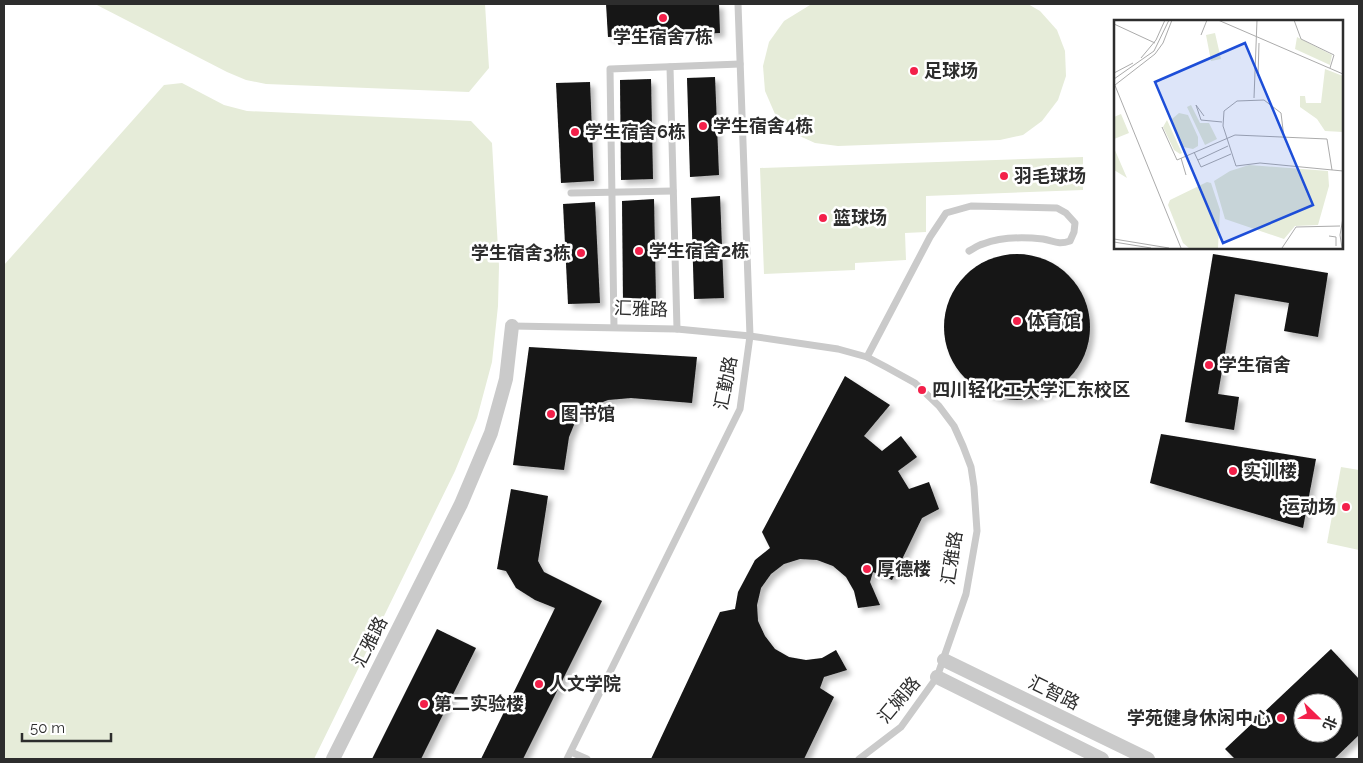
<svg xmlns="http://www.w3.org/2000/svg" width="1363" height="763" font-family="Raleway,'Noto Sans SC',sans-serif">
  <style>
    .green { fill: #e6ecd9 }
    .building { fill: #141414; fill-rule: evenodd; filter: url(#shadow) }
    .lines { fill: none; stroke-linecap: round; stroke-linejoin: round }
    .service { stroke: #cacaca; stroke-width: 7 }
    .minor { stroke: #cacaca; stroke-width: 14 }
    .poi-dot { fill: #f3204a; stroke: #fff; stroke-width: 2 }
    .labels { text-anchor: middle; stroke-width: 5; stroke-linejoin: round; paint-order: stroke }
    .poi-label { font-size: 18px; font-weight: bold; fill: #2d2d2d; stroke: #fff; text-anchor: start }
    .street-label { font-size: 18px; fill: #2d2d2d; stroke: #fff }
    .inset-road { fill: none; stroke: #ababab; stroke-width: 1 }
    .view { fill: #1d4ed8; fill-opacity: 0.15; stroke: #1d4ed8; stroke-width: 2.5 }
    .inset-edge { fill: none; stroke: #2d2d2d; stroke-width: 2.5 }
  </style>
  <defs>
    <filter id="shadow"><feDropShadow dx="4.5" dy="4.5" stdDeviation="2.5" flood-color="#0004"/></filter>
  </defs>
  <rect width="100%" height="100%" fill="#fff"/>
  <g class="green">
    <path d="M95,4H485L489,68L469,92L266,84L246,80L227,72Z"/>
    <path d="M815,4H1028L1040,11L1057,30L1065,51L1066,76L1058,100L1042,121L1023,135L1000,140L838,146L815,143L793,133L775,114L765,91L763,66L769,42L784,21L810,5Z"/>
    <path d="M182,83L224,105L247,111L471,121L492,143L499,266L498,306L492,362L477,418L455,471L314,759H4V265L164,85Z"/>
    <path d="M1083,157V190L926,196V232L905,233L906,260L855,263V270L764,274L760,168Z"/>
    <path d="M1341,467L1359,470V550L1327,543Z"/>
  </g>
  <g class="building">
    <path d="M606,4H719L720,33L608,37Z"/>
    <path d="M715,77L719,175L690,177L687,78Z"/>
    <path d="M651,79L653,179L621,180L620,80Z"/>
    <path d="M590,82L594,181L561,183L556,83Z"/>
    <path d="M720,196L724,298L694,299L691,198Z"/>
    <path d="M654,199L656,300L623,302L622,201Z"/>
    <path d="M595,202L600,303L568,304L563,204Z"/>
    <path d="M1213,254L1328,273L1318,337L1284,331L1289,303L1235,294L1218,394L1239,397L1234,430L1185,422Z"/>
    <circle cx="1017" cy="327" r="73"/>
    <path d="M529,347L697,357L692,403L631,398L608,400L590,407L576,420L569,437L564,470L513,465Z"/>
    <path d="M845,376L890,405L864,436L882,451L901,436L917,457L898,471L909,489L929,482L939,509L922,518L892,580L873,572L870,582L880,605L858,608L854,591L846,577L833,566L817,560L800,559L784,564L771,574L761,588L757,605L758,621L765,636L775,649L789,657L806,660L822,658L836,650L847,670L824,677L820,688L834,697L804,759H695L690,758L689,759H651L720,612L735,609L738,592L755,560L770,548L762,532Z"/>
    <path d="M1161,434L1316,459L1303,528L1150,483Z"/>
    <path d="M511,489L548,496L538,561L544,572L602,601L523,759H481L555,608L535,600L516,588L506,571L497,569Z"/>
    <path d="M437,629L476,648L421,759H372Z"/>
    <path d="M1331,649L1359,679V735L1334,759H1235L1225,749ZM1303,703H1333V733H1303Z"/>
  </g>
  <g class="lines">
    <g class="service">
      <path d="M670,67L677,329"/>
      <path d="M571,193L673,191"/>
      <path d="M512,326L677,329L750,336L838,349L867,357L886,367L915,383L939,406L954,426L963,446L971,467L974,487L977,531L966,594L937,677L901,727L859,759"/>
      <path d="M614,327L610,69L740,64"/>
      <path d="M867,357L930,237L946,213L971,206L1057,208L1066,213L1075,223L1074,232L1070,241C1058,245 1054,241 1043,239C1024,237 1001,237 983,244C978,245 973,249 969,251"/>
      <path d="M571,752L587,759"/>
      <path d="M567,759L740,409L750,336L738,4"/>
    </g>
    <g class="minor">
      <path d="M944,660L1148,759"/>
      <path d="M937,677L1102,759"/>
      <path d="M333,759L461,504L491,433L506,379L512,326"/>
    </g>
  </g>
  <g class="poi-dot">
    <circle cx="663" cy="18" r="5"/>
    <circle cx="914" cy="71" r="5"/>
    <circle cx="703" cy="126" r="5"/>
    <circle cx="575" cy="132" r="5"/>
    <circle cx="1004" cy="176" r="5"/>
    <circle cx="823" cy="218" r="5"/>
    <circle cx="639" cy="251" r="5"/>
    <circle cx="581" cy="253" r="5"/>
    <circle cx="1017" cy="321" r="5"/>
    <circle cx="1209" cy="365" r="5"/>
    <circle cx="922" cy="390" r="5"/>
    <circle cx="551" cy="414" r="5"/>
    <circle cx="1233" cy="471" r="5"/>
    <circle cx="1346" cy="507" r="5"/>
    <circle cx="867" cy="569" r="5"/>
    <circle cx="539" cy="684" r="5"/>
    <circle cx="424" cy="704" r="5"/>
    <circle cx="1281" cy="718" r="5"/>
  </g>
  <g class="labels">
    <g class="poi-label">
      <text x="663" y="43" text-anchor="middle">学生宿舍7栋</text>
      <text x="924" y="77">足球场</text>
      <text x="713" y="132">学生宿舍4栋</text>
      <text x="585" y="138">学生宿舍6栋</text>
      <text x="1014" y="182">羽毛球场</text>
      <text x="833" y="224">篮球场</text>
      <text x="649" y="257">学生宿舍2栋</text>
      <text x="571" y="259" text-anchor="end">学生宿舍3栋</text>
      <text x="1027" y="327">体育馆</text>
      <text x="1219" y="371">学生宿舍</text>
      <text x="932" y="396">四川轻化工大学汇东校区</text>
      <text x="561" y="420">图书馆</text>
      <text x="1243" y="477">实训楼</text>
      <text x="1336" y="513" text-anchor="end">运动场</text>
      <text x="877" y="575">厚德楼</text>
      <text x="549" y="690">人文学院</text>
      <text x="434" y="710">第二实验楼</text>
      <text x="1271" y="724" text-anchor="end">学苑健身休闲中心</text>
    </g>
    <g class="street-label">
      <text transform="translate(641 309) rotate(2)" y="6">汇雅路</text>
      <text transform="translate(726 383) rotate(-79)" y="6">汇勤路</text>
      <text transform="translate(952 558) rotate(-81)" y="6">汇雅路</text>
      <text transform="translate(370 642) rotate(-63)" y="6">汇雅路</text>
      <text transform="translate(1054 693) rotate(26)" y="6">汇智路</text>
      <text transform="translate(899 700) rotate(-50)" y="6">汇娴路</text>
    </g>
  </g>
  <g transform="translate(1114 20)">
    <rect width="229" height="229" fill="#fff"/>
    <path d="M101,13L107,39L97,41L92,15ZM183,17L218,35L216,45L181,29ZM211,49L229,56V112L211,111L203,99L186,87V76H191L192,83H207ZM77,85L86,103H95L103,119L91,125L73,87ZM65,93L74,95L84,117V126L79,129L69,127L59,105L58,99ZM7,94L15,113L0,119V97ZM53,100L68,133L66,134L60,130L49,107ZM0,128L13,158L0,150ZM135,145L214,151L215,166L204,205L181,206L170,219L111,199L100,161L116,151ZM93,162L97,163L106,190L104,228H75L69,223L54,185L56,180Z" fill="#e6ecd9"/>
    <path class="inset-road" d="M104,0L229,54M180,0L187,19L220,35L216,48M0,4L41,23M87,15L93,0M27,38L42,20L51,0M0,53L19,43M144,56L145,23M0,59L40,31L55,0M0,63L67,228M1,65L41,34L49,23L58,0M140,78L143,0M90,96L82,85L87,100L108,102M48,107L63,140L121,115L213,119L218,150M170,118L167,93L150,80L123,81L110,91L109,106L122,146L146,143L229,151M80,132L87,147L117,134M67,138L72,155M84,140L114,126M215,216L222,217V226M0,219L55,228M0,222L37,228M168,228L182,207L226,206M228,228L226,215L229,198"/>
    <path class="view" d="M131,23L199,185L109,223L41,62Z"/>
    <rect width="229" height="229" class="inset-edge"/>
  </g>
  <rect width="1363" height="763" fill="none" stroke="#2d2d2d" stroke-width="10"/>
  <g transform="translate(1318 718) rotate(113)"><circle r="24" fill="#ffffff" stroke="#ababab"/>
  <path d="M0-4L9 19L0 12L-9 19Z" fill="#f3204a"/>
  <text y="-8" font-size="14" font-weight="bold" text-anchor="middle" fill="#2d2d2d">北</text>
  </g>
  <path d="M22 733v8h89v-8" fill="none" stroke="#2d2d2d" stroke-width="2.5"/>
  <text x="30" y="733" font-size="15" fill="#2d2d2d" stroke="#ffffff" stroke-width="4" paint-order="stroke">50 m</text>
</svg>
